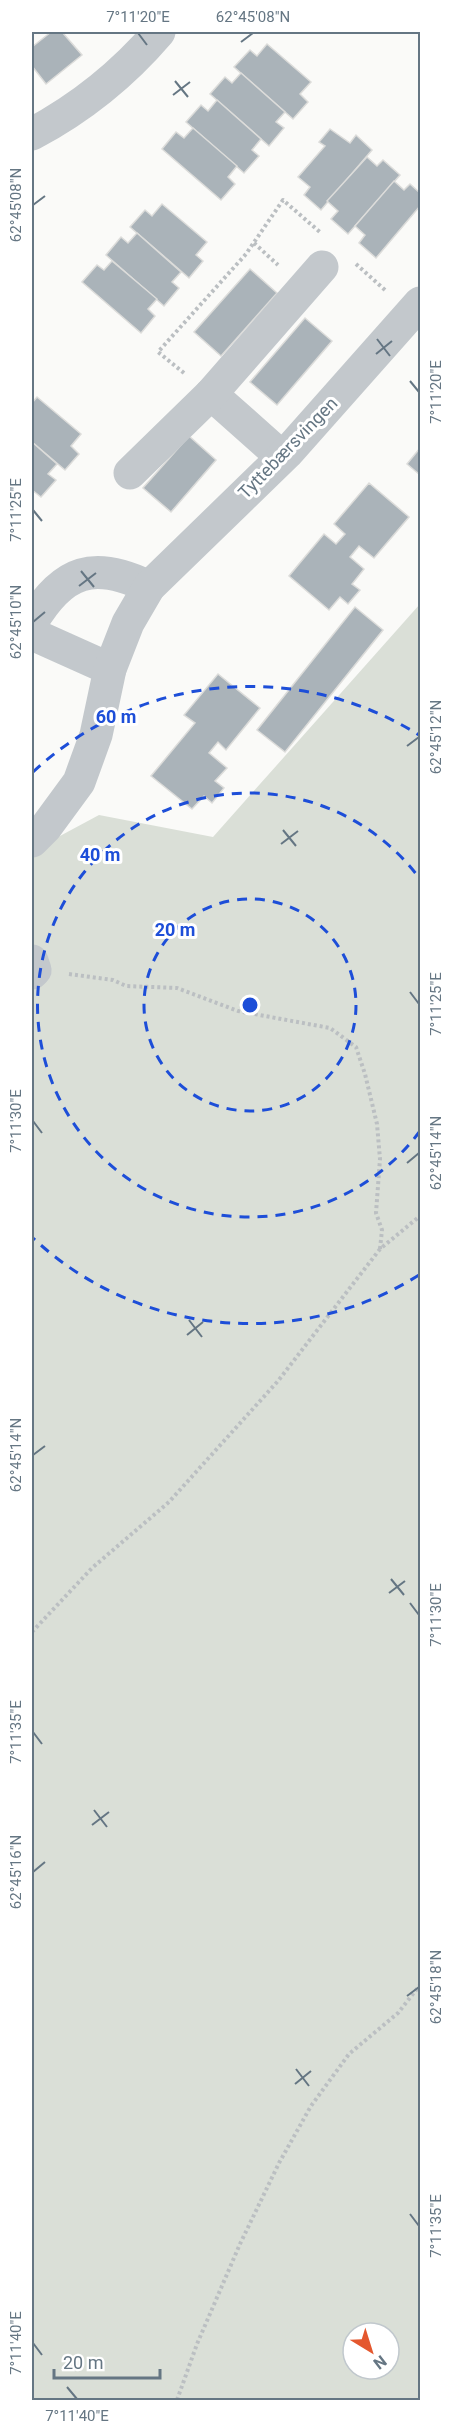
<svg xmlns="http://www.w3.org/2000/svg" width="452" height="2432" font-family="Roboto,sans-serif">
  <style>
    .green { fill: #dadfd7; fill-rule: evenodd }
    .building { fill: #aab3b9; stroke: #dcdcda; stroke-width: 1.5 }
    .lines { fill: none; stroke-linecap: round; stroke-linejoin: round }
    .path { stroke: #bbbfc2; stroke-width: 4; stroke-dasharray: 3 3; stroke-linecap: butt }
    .minor { stroke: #c3c8cc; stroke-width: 33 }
    .ticks { fill: none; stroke: #657683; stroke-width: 2 }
    .ring { fill: none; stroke: #1d4ed8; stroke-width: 3; stroke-dasharray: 10 8 }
    .labels { text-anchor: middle; stroke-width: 6; stroke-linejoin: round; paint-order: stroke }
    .street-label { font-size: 18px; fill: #657683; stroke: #fff }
    .centre { fill: #1d4ed8; stroke: #fff; stroke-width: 3 }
    .ring-label { font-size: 18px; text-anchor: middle; font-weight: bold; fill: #1d4ed8; stroke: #fff; stroke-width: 6; stroke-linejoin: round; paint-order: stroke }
    .neatline { fill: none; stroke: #657683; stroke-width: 2 }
    .ticks-label { font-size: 15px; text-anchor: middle; fill: #657683 }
  </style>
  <rect width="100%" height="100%" fill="#fafaf8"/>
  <path class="green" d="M420,604V2400H32V851L99,815L213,837ZM353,2333H389V2369H353Z"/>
  <g class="building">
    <path d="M51,32H62L82,55L46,84L32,66V47Z"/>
    <path d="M267,44L311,82L300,94L308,102L293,119L234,67L250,50L257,56Z"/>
    <path d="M241,73L285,112L276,122L284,128L269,146L210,94L225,77L232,83Z"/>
    <path d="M217,100L261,139L252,150L259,156L244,173L186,122L201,105L208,111Z"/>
    <path d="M193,128L237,166L228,177L235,184L221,200L162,149L176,132L184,138Z"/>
    <path d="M330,129L350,143L356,135L372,150L321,210L304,195L310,187L298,177L325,146L319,142Z"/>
    <path d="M367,157L377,166L383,160L400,175L348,234L331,219L338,211L327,201Z"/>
    <path d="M394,181L404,190L410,184L420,193V206L376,258L359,243L365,235L355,226Z"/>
    <path d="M162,204L207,242L196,255L203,261L189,278L130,227L145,210L152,216Z"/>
    <path d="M137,233L181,272L172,282L179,288L164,306L106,255L121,237L128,243Z"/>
    <path d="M112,261L157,299L148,309L155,316L141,333L82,282L97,265L104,270Z"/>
    <path d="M250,269L277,293L221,356L194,332Z"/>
    <path d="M305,318L332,341L277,405L250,382Z"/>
    <path d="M37,397L81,434L71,446L79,454L65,470L32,442V403Z"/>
    <path d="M189,436L216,460L171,512L143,488Z"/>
    <path d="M32,442L57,464L48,474L56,480L41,497L32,490Z"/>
    <path d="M420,448V475L407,464Z"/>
    <path d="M369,483L409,517L374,558L359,546L350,557L364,569L352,584L360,590L348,604L340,597L329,610L289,576L324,534L336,544L345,534L334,524Z"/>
    <path d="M355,607L383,630L285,752L257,730Z"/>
    <path d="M218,674L260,708L226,750L218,742L209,753L227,768L215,781L224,788L212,803L204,796L192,809L151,776L195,723L184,715Z"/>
  </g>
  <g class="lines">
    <g class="path">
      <path d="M254,243L278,265"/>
      <path d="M356,264L386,291"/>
      <path d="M184,373L158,352L246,254L283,200L321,233"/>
      <path d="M69,974L113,980L126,986L177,988L238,1011L330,1028L356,1047L365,1074L377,1124L380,1159L376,1213L382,1230L380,1249"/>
      <path d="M32,1632L92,1568L169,1502L278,1381L380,1249L420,1216"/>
      <path d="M177,2400L197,2344L240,2244L279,2163L311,2106L349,2054L398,2013L420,1985"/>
    </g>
    <g class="minor">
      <path d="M32,134C79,109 124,73 159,32"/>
      <path d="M211,394L282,457"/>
      <path d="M130,473L211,394L322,267"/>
      <path d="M32,622C63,570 94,560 149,587"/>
      <path d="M32,634L110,669"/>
      <path d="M32,841L46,827L79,782L96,735L110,669L128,623L149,587L287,453L420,303"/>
      <path d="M32,961L35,970L32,973"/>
    </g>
  </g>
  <path class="ticks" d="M138,33L147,45M241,42L253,33M175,81L188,97M173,95L190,82M33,205L45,196M377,339L390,356M376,354L392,341M410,381L419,392M33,510L42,521M81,571L94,587M79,586L96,573M33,622L45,612M407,746L419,737M283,830L296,846M281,844L298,831M410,992L419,1004M33,1121L42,1133M407,1163L419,1153M189,1320L202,1337M187,1335L203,1322M33,1455L45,1446M391,1579L404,1595M389,1593L405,1581M410,1603L419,1615M33,1732L42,1744M94,1810L107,1827M92,1825L109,1812M33,1872L45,1862M407,1996L419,1987M296,2069L309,2086M295,2084L311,2071M410,2214L419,2226M33,2343L42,2355M67,2387L77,2399"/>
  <g class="ring">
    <circle cx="250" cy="1005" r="106"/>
    <path d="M420 1131A212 212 0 1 1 420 879"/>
    <path d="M419 1275A318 318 0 0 1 33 1238M33 772A318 318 0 0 1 419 735"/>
  </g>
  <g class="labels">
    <g class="street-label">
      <text transform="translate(288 448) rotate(-46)" y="6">Tyttebærsvingen</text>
    </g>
  </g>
  <circle cx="250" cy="1005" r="9" class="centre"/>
  <g class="ring-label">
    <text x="116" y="723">60 m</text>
    <text x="100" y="861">40 m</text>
    <text x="175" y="936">20 m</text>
  </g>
  <rect width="452" height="2432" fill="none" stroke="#ffffff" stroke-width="66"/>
  <g transform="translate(371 2351) rotate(142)"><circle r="28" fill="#ffffff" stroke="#c1c8cd" stroke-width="1.5"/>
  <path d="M0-4.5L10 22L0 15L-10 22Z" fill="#e4572e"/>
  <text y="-9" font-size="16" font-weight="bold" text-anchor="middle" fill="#657683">N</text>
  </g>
  <path d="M54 2369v9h106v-9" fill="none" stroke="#657683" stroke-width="3"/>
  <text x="63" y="2369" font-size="18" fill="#657683" stroke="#ffffff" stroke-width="4.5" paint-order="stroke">20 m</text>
  <rect x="33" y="33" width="386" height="2366" class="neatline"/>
  <g class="ticks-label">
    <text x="138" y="22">7°11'20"E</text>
    <text x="253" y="22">62°45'08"N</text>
    <text transform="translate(16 205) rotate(-90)" y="5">62°45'08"N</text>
    <text transform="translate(436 392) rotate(-90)" y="5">7°11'20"E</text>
    <text transform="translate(16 510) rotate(-90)" y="5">7°11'25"E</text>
    <text transform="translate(16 622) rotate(-90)" y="5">62°45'10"N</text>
    <text transform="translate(436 737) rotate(-90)" y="5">62°45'12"N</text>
    <text transform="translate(436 1004) rotate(-90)" y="5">7°11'25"E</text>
    <text transform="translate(16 1121) rotate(-90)" y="5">7°11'30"E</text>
    <text transform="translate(436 1153) rotate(-90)" y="5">62°45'14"N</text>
    <text transform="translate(16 1455) rotate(-90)" y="5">62°45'14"N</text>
    <text transform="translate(436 1615) rotate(-90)" y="5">7°11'30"E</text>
    <text transform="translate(16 1732) rotate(-90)" y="5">7°11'35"E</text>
    <text transform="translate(16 1872) rotate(-90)" y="5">62°45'16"N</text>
    <text transform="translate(436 1987) rotate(-90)" y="5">62°45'18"N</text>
    <text transform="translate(436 2226) rotate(-90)" y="5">7°11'35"E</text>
    <text transform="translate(16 2343) rotate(-90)" y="5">7°11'40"E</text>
    <text x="77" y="2421">7°11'40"E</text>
  </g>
</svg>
